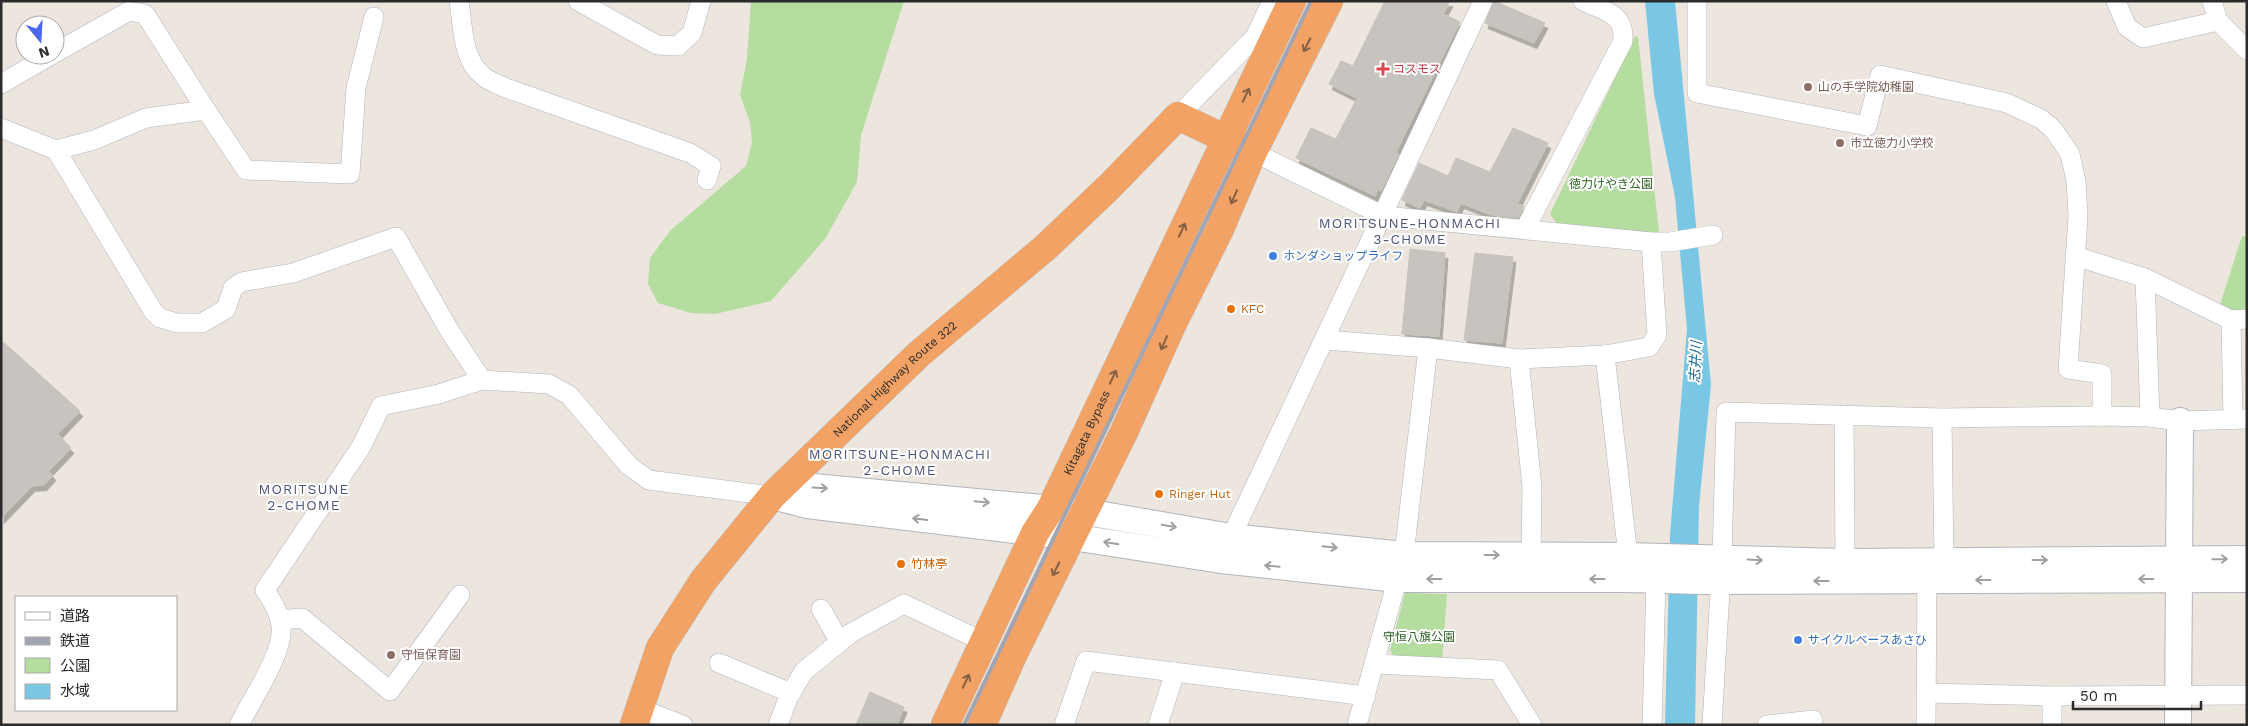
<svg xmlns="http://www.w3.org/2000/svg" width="2248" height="726" font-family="'Work Sans','Noto Sans JP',sans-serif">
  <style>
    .green { fill: #b4dd9f }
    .water { fill: #7ac7e5 }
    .building { fill: #c7c3be; stroke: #c7c2b8; filter: url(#shadow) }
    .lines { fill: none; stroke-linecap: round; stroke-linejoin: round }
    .street-casing { stroke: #b2b4bd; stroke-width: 20 }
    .secondary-casing { stroke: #b2b4bd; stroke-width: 28 }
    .highway-casing { stroke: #c4c4c4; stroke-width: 29 }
    .street { stroke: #fff; stroke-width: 19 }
    .secondary { stroke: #fff; stroke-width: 26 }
    .highway { stroke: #f1a264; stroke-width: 28 }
    .rail { stroke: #a1a4b3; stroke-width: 4 }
    .oneway { stroke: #846145 }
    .oneway2 { stroke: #a0a0a0 }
    .health-dot { fill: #e0444e; stroke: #fff; stroke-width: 2 }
    .education-dot { fill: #8d6e63; stroke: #fff; stroke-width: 2 }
    .shop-dot { fill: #3f7fe0; stroke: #fff; stroke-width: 2 }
    .food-dot { fill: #e8710a; stroke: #fff; stroke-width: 2 }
    .labels { text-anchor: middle; stroke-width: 4; stroke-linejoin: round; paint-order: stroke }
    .health-label { font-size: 12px; fill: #be3a42; stroke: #fff; text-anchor: start }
    .education-label { font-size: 12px; fill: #785e54; stroke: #fff; text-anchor: start }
    .park-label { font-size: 12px; fill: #2e6220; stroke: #fff }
    .shop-label { font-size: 12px; fill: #366cbe; stroke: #fff; text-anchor: start }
    .food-label { font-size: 12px; fill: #c56008; stroke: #fff; text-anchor: start }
    .street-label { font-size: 12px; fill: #2b2b2b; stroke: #fff }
    .neighbourhood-label { font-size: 14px; letter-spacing: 1px; fill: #4f5678; stroke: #fff }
    .water-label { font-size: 14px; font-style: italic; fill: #196791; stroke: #fff }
  </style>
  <defs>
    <filter id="shadow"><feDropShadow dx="3" dy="5.5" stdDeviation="0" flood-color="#0004"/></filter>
  </defs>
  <rect width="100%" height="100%" fill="#ece6de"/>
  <g class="green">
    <path d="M751,1H904L861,135L857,182L825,239L771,301L715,314L691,313L658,303L648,284L650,258L670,231L746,166L752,143L750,122L740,95L747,59Z"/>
    <path d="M1635,36L1638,37L1659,233L1557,224L1550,214Z"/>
    <path d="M2242,236L2247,237V311H2229L2219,308Z"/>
    <path d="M1405,593L1447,594L1442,662L1396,663L1390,650Z"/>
  </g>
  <path class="water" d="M1645,1H1675L1711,385L1699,506L1695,725H1665L1670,535L1687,329L1675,197L1654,94Z"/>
  <g class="building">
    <path d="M1385,1H1450L1443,14L1460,22L1404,135L1396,153L1399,154L1381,191L1378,189L1375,196L1296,158L1311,128L1336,139L1357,98L1329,84L1341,61L1353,66Z"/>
    <path d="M1494,1L1545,23L1534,43L1485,23Z"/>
    <path d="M1513,128L1548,143L1517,204L1524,206L1518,218L1492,215L1461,203L1457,212L1424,200L1420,208L1402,200L1419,163L1448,176L1456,158L1490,172Z"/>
    <path d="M1410,249L1445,253L1439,336L1402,334Z"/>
    <path d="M1475,253L1513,257L1502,343L1464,340Z"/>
    <path d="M1,340L80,411L58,434L71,448L49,471L53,475L44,485L32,486L1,518Z"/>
    <path d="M870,692L904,707L897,725H856Z"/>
  </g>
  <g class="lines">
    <g class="street-casing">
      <g id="street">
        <path d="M459,1C463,27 462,60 484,77C490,82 499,84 506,88L690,153L711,166L707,180"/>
        <path d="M578,1L657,45L678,46L692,33L701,1"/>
        <path d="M1697,1V93L1867,126L1880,75L2007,103L2041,119L2053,129L2070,154L2076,181L2078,216L2068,369L2102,374V416"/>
        <path d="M2116,1L2127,27L2143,38L2218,21"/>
        <path d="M2212,1L2218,21L2247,50"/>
        <path d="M55,53L129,11L145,14L206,110L146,118L94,140L56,150"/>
        <path d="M1,84L51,55"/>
        <path d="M206,110L246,170L350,174L356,88L374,17"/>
        <path d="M1178,116L1255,37L1272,1"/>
        <path d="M1,128L56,150L153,311L160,318L177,323H202L226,309L233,288L241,282L293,273L396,237L449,330L482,380"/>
        <path d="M1253,152L1384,216L1651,242H1670L1713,235"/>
        <path d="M1525,229L1623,41C1625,13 1604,11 1583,1"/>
        <path d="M2075,256L2145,278L2150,417"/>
        <path d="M2145,278L2231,320L2247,319"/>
        <path d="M2231,320L2233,420"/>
        <path d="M1325,340L1428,348L1519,359L1605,355L1649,347L1657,335L1651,242"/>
        <path d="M1605,355L1628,556V568"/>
        <path d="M1519,359L1532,487L1531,556"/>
        <path d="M1844,415L1845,562"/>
        <path d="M1942,418L1944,561"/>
        <path d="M1226,548L1483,1"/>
        <path d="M821,609L840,642"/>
        <path d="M280,620L302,618L390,691L460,595"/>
        <path d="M719,663L791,693"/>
        <path d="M1375,664L1498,670L1532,725"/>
        <path d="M1927,693L2052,696L2247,695"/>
        <path d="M639,708L683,725"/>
        <path d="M239,725C251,700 285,652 281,625C279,612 272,601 265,590L361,447L381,406L439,394L482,380L549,384L569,395L629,466L649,480L772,496"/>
        <path d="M778,725L789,696L804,671L851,633L904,604L984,642"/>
        <path d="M1064,725L1086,661L1366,696"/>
        <path d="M1158,725L1175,672"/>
        <path d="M1357,725L1404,555L1428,348"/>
        <path d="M1652,725L1656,580"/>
        <path d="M1712,725L1722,558L1726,412L1942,418L2102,416L2150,417L2180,421L2247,419"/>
        <path d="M1767,725L1813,720"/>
        <path d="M1926,725L1927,568"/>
        <path d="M2052,725V696"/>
      </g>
    </g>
    <g class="secondary-casing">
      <g id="secondary">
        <path d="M778,495L813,487L1086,512L1231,537L1404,555L1628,556L1845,562L2247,559"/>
        <path d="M772,496L807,505L1072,537L1221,560L1398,579H1627L1703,581L2247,579"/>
        <path d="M2178,725L2180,421"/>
      </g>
    </g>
    <g class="highway-casing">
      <g id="highway">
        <path id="s1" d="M634,725L660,648L703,581L772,496L919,354L1046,247L1110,186L1178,116L1253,152"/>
        <path id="s2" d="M945,725L1035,533L1051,508L1292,1"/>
        <path d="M982,725L1013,655L1124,432L1171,327L1219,231L1253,152L1329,1"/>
      </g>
    </g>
    <use href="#street" class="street"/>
    <use href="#secondary" class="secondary"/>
    <use href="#highway" class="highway"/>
    <path class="rail" d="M964,725L1311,1"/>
  </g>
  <defs><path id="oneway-shaft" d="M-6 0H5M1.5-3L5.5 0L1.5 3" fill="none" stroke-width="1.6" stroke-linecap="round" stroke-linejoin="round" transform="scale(1.25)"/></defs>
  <g class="oneway">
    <use href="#oneway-shaft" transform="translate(1307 45) rotate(117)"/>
    <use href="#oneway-shaft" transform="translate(1246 95) rotate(-64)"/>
    <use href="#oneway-shaft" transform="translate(1234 197) rotate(114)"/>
    <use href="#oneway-shaft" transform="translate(1182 230) rotate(-65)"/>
    <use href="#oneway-shaft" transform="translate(1164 343) rotate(114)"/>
    <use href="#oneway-shaft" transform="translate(1113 377) rotate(-65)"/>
    <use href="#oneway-shaft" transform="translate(1056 569) rotate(117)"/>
    <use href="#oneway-shaft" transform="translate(966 681) rotate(-65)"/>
  </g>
  <g class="oneway2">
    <use href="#oneway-shaft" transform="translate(820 488) rotate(3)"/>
    <use href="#oneway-shaft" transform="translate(982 502) rotate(5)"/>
    <use href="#oneway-shaft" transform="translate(920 519) rotate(-173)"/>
    <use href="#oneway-shaft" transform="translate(1169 526) rotate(10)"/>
    <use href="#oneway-shaft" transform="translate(1111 543) rotate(-171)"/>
    <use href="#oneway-shaft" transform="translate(1330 547) rotate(6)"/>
    <use href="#oneway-shaft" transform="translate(1492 555)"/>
    <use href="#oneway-shaft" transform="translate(2220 559) rotate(-1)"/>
    <use href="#oneway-shaft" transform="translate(1755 560) rotate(3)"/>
    <use href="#oneway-shaft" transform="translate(2040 560)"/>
    <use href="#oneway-shaft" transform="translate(1272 566) rotate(-174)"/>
    <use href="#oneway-shaft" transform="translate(1434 579) rotate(180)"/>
    <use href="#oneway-shaft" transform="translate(1597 579) rotate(180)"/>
    <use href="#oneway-shaft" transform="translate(2146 579) rotate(180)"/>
    <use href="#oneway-shaft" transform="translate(1983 580) rotate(180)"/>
    <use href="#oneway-shaft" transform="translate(1821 581) rotate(180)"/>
  </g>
  <path class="health-dot" d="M1380.5 61.5h5v5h5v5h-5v5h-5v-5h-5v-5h5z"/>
  <g class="education-dot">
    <circle cx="1808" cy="87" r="5"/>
    <circle cx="1840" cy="143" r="5"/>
    <circle cx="391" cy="655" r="5"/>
  </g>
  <g class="shop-dot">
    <circle cx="1273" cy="256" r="5"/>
    <circle cx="1798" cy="640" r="5"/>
  </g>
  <g class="food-dot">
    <circle cx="1231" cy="309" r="5"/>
    <circle cx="1159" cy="494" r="5"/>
    <circle cx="901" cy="564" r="5"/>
  </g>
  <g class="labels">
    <g class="health-label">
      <text x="1393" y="73">コスモス</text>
    </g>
    <g class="education-label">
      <text x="1818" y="91">山の手学院幼稚園</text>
      <text x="1850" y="147">市立徳力小学校</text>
      <text x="401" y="659">守恒保育園</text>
    </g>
    <g class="park-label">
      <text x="1611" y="188">徳力けやき公園</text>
      <text x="1419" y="641">守恒八旗公園</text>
    </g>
    <g class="shop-label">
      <text x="1283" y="260">ホンダショップライフ</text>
      <text x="1808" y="644">サイクルベースあさひ</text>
    </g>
    <g class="food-label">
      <text x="1241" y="313">KFC</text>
      <text x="1169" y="498">Ringer Hut</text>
      <text x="911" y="568">竹林亭</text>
    </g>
    <g class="street-label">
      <text dy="4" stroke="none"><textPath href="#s1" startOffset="440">National Highway Route 322</textPath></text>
      <text dy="4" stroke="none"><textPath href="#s2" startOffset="325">Kitagata Bypass</textPath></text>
    </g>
    <g class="neighbourhood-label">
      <text x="1410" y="228">MORITSUNE-HONMACHI<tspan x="1410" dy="16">3-CHOME</tspan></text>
      <text x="900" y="459">MORITSUNE-HONMACHI<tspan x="900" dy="16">2-CHOME</tspan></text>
      <text x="304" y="494">MORITSUNE<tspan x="304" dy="16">2-CHOME</tspan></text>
    </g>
    <g class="water-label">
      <text transform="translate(1695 362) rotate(-87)" y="5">志井川</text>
    </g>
  </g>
  <rect width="2248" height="726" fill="none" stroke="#2b2b2b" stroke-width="5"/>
  <rect x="15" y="596" width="162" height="115" fill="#ffffff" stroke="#aaaaaa"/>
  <rect x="25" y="612" width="25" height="8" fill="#ffffff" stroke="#aaaaaa"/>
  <text x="60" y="621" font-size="15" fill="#2b2b2b">道路</text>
  <rect x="25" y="637" width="25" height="8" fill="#a1a4b3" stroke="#aaaaaa"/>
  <text x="60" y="646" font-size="15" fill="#2b2b2b">鉄道</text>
  <rect x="25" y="658" width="25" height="15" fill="#b4dd9f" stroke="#aaaaaa"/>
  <text x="60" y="671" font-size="15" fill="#2b2b2b">公園</text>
  <rect x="25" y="684" width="25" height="15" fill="#7ac7e5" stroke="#aaaaaa"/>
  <text x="60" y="696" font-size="15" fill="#2b2b2b">水域</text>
  <g transform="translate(40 40) rotate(162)"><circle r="24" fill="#ffffff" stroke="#aaaaaa"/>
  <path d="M0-4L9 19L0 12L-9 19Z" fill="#4c68eb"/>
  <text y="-8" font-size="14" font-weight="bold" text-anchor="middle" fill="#2b2b2b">N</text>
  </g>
  <path d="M2073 701v8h128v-8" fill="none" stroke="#2b2b2b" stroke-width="2.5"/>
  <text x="2080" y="701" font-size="15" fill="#2b2b2b" stroke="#ffffff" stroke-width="4" paint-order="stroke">50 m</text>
</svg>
